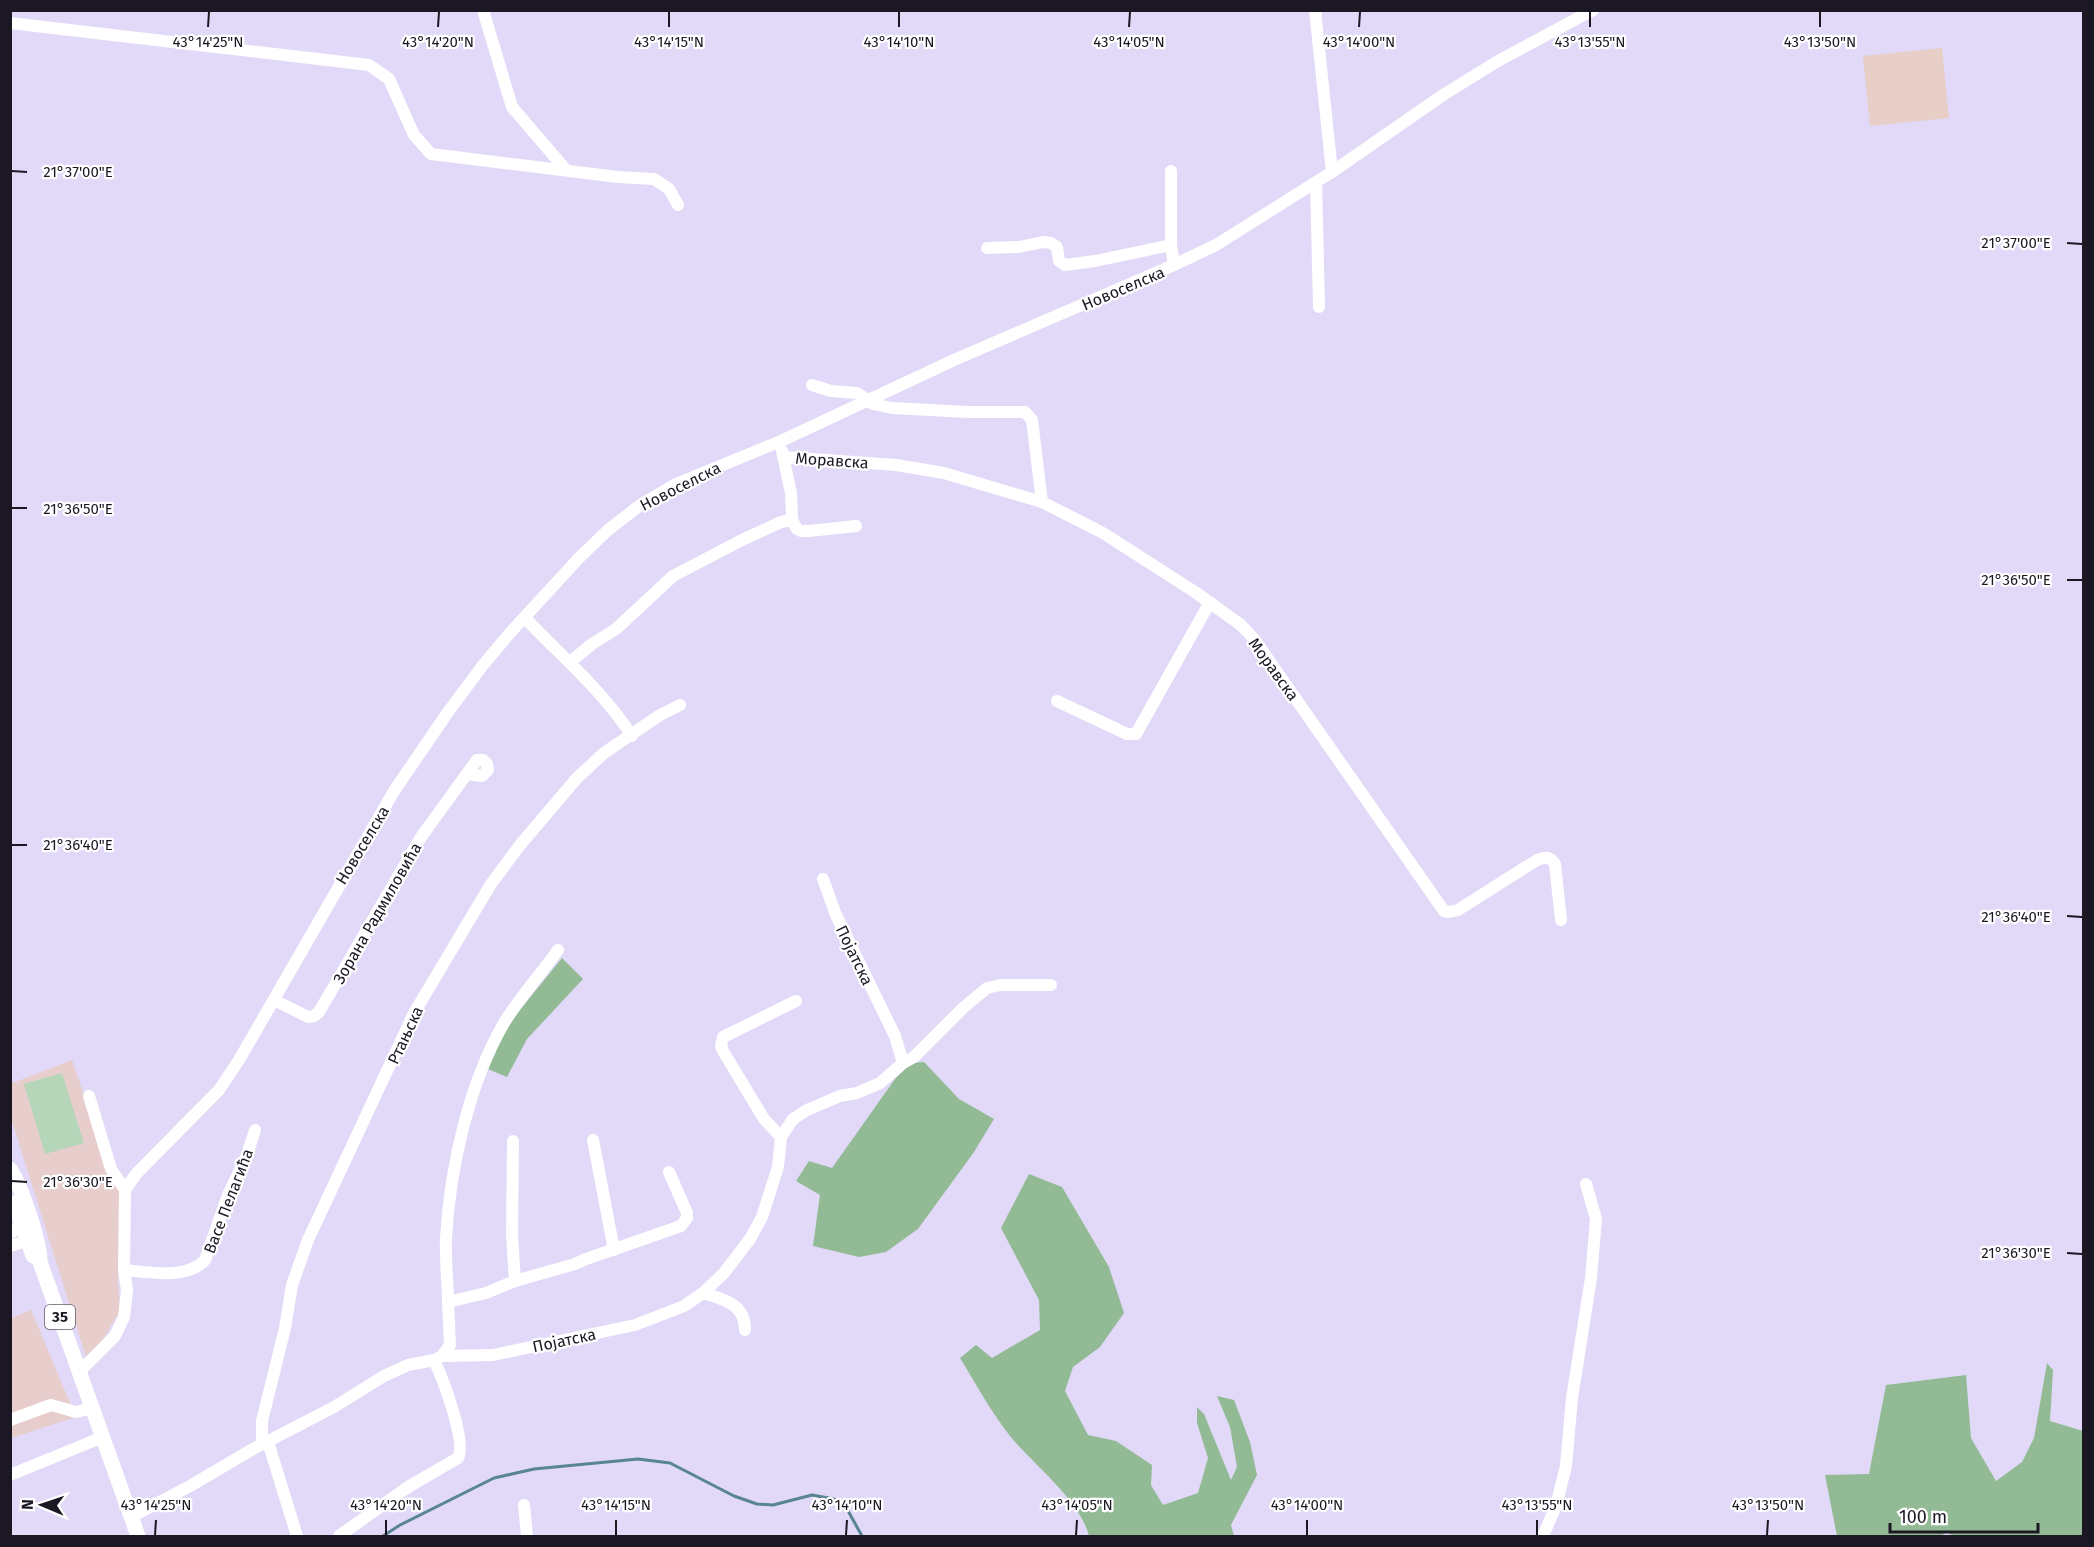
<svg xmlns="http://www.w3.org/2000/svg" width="2094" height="1547" font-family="'Fira Sans',sans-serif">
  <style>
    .industrial { fill: #e7cec7 }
    .education { fill: #e8cdcd }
    .green { fill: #b5d6b8 }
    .forest { fill: #92bb95 }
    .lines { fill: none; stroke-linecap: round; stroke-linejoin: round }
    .stream { stroke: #588494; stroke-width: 3 }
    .minor { stroke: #fff; stroke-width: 12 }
    .major { stroke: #fff; stroke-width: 15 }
    .ticks { fill: none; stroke: #1b1823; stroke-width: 2 }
    .labels { text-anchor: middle; stroke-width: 4.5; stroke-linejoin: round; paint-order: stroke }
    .shield { fill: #fff; stroke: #5f5d65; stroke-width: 1.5 }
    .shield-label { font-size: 15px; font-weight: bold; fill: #1b1823 }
    .street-label { font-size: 16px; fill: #1b1823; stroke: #fff }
    .ticks-label { font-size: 15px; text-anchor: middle; fill: #1b1823; stroke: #fff; stroke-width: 4.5; stroke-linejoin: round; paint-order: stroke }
  </style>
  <rect width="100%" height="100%" fill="#e1d9f7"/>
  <path class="industrial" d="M1942,48L1949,118L1870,126L1863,56Z"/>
  <g class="education">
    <path d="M72,1060L106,1160L121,1189L118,1282L120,1311L96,1350L86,1357L11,1118L10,1084Z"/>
    <path d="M31,1310L76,1417L11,1438L10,1319Z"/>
  </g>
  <path class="green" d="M62,1073L84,1143L45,1154L24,1084Z"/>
  <g class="forest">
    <path d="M562,958L583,979L527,1039L507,1077L488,1069L507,1026Z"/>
    <path d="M924,1062L959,1099L994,1119L974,1152L918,1229L886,1252L859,1257L813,1246L820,1195L796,1181L809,1161L832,1168L895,1079L911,1063Z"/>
    <path d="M1029,1174L1062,1187L1109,1267L1124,1313L1100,1347L1073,1367L1065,1391L1088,1435L1116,1441L1152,1465L1151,1485L1163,1505L1198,1493L1208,1458L1197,1423V1407L1204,1414L1231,1480L1237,1467L1230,1427L1217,1396L1234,1400L1250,1442L1257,1475L1231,1525L1234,1536H1089C1080,1500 1034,1465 1010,1436C991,1412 976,1384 960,1358L976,1345L992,1358L1040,1330L1039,1300L1001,1228Z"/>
    <path d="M2047,1363L2053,1370L2050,1421L2083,1431V1536H1953L1947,1532L1941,1536H1837L1825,1475L1869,1474L1886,1385L1966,1375L1971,1438L1996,1481L2022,1462L2034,1438Z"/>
  </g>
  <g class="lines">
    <path class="stream" d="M383,1536L400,1525L494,1478L534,1469L638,1459L670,1463L734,1496L757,1504L773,1505L812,1495L834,1499L847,1509L862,1536"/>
    <g class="minor">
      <path d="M483,10L512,107L566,170"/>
      <path d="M1315,10L1332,172"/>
      <path d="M10,23L369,65L389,79L414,135L431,154L618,177L654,179L669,189L678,205"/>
      <path d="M1171,171V245L1174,265"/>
      <path d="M1316,182L1319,307"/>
      <path d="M987,248L1019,247L1043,242L1051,243L1057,247L1059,261L1065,265L1095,261L1171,245"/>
      <path d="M812,385L831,391L857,393L873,404L892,408L969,412H1025L1032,420L1042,502"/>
      <path d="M782,451L791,493L792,520L797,529L801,531H809L856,526"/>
      <path d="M783,457L896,465L944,473L1042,502L1103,533L1195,592L1241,625L1254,639L1444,911L1449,912L1458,910L1537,860C1546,857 1550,856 1555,864L1561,920"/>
      <path d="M525,618C562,657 603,691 632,736"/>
      <path d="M570,662L592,644L616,629L673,576L742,540L781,522L792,520"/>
      <path d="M1057,701L1127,734H1136L1210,602"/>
      <path d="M274,1000L308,1017L314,1016L319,1012L421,837L477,760H483L487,764L488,770L482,776L467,774"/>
      <path d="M903,1063L914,1057L963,1008L987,988L1000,985H1051"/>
      <path d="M89,1096L111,1169L125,1190"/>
      <path d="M781,1137L764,1119L723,1051L721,1046L723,1037L796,1001"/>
      <path d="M593,1140L614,1250"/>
      <path d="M513,1141L512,1236L515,1281"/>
      <path d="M10,1233L22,1226"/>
      <path d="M10,1246L27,1241"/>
      <path d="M124,1270C148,1272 188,1280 205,1260L228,1195L247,1155L255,1130"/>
      <path d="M703,1293C725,1300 745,1304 745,1330"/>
      <path d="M448,1302C448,1281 445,1259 446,1238C450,1168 469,1083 504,1023C519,998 541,974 558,950"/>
      <path d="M442,1356L450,1345L448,1302L486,1293L515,1281L575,1264L586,1259L681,1226L687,1218V1213L669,1172"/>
      <path d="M80,1371L115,1336L124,1317L127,1290L124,1270L125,1190L136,1174L219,1090L239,1060L394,791L448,712L483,665L509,634L579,558L608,530L639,506L676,484L781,441L954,360L1174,265L1216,245L1332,172L1443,95L1498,61L1593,10"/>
      <path d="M10,1420L51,1405L76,1412L93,1408"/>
      <path d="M268,1442L297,1536"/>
      <path d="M262,1444V1421L285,1328L292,1285L308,1240L414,1013L491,884L520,845L577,778L604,753L660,715L680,705"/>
      <path d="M10,1475L103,1437"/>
      <path d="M524,1505L527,1536"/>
      <path d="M131,1517L190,1486L253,1449L334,1407L384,1376L408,1365L434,1360L442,1356L493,1355L635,1325L684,1306L703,1293L724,1273L750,1239L762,1217L778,1167L781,1137L793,1119L807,1110L840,1096L857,1093L880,1083L903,1063L895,1036L836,915L823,879"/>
      <path d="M339,1536L408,1487L458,1458C467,1441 442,1377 434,1360"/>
      <path d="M1543,1536L1556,1506L1566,1466L1572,1398L1591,1278L1596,1219L1586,1184"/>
    </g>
    <g class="major">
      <path d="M10,1169C21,1185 41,1244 40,1262L138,1536"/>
      <path d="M14,1203L33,1256"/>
    </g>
  </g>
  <path class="ticks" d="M208,27L209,12M438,27L439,12M669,27V12M899,27V12M1129,27L1130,12M1359,27L1360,12M1590,27V12M1820,27V12M12,171L27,172M2067,243L2082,244M12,508H27M2067,580H2082M12,845H27M2067,916L2082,917M12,1181L27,1182M2067,1253L2082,1254M155,1535L156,1520M386,1535V1520M616,1535V1520M846,1535L847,1520M1076,1535L1077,1520M1307,1535V1520M1537,1535V1520M1767,1535L1768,1520"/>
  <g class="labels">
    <rect class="shield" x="45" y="1305" width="30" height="24" rx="4.5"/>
    <g class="shield-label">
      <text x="60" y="1322">35</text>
    </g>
    <g class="street-label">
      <text transform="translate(1123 288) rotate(-23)" y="6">Новоселска</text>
      <text transform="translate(832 460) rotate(4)" y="6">Моравска</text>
      <text transform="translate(680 486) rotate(-27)" y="6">Новоселска</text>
      <text transform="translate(1274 669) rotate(54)" y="6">Моравска</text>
      <text transform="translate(362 845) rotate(-59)" y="6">Новоселска</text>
      <text transform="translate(377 913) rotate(-60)" y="6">Зорана Радмиловића</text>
      <text transform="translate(855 955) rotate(64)" y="6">Појатска</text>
      <text transform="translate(405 1035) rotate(-65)" y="6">Ртањска</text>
      <text transform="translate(228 1201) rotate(-69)" y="6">Васе Пелагића</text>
      <text transform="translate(564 1340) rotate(-12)" y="6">Појатска</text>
    </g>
  </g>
  <g class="ticks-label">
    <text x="208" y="47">43°14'25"N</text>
    <text x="438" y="47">43°14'20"N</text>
    <text x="669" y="47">43°14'15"N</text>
    <text x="899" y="47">43°14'10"N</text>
    <text x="1129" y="47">43°14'05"N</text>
    <text x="1359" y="47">43°14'00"N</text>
    <text x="1590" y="47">43°13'55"N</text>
    <text x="1820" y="47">43°13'50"N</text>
    <text x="78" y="177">21°37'00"E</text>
    <text x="2016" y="248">21°37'00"E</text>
    <text x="78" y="514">21°36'50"E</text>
    <text x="2016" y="585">21°36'50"E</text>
    <text x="78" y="850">21°36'40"E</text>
    <text x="2016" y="922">21°36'40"E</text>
    <text x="78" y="1187">21°36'30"E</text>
    <text x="2016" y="1258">21°36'30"E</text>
    <text x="156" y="1510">43°14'25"N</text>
    <text x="386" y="1510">43°14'20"N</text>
    <text x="616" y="1510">43°14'15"N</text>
    <text x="847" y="1510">43°14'10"N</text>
    <text x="1077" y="1510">43°14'05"N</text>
    <text x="1307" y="1510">43°14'00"N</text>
    <text x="1537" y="1510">43°13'55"N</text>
    <text x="1768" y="1510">43°13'50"N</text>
  </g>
  <rect width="2094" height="1547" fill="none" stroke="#1b1823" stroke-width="24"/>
  <g transform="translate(42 1505) rotate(272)" stroke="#ffffff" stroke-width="4.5" paint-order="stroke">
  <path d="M0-4.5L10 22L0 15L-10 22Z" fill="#1b1823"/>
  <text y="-9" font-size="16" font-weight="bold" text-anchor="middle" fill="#1b1823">N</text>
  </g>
  <path d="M1890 1523v9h148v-9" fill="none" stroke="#1b1823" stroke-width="3"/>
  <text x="1899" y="1523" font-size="18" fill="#1b1823" stroke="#ffffff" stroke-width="4.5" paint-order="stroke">100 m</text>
</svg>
